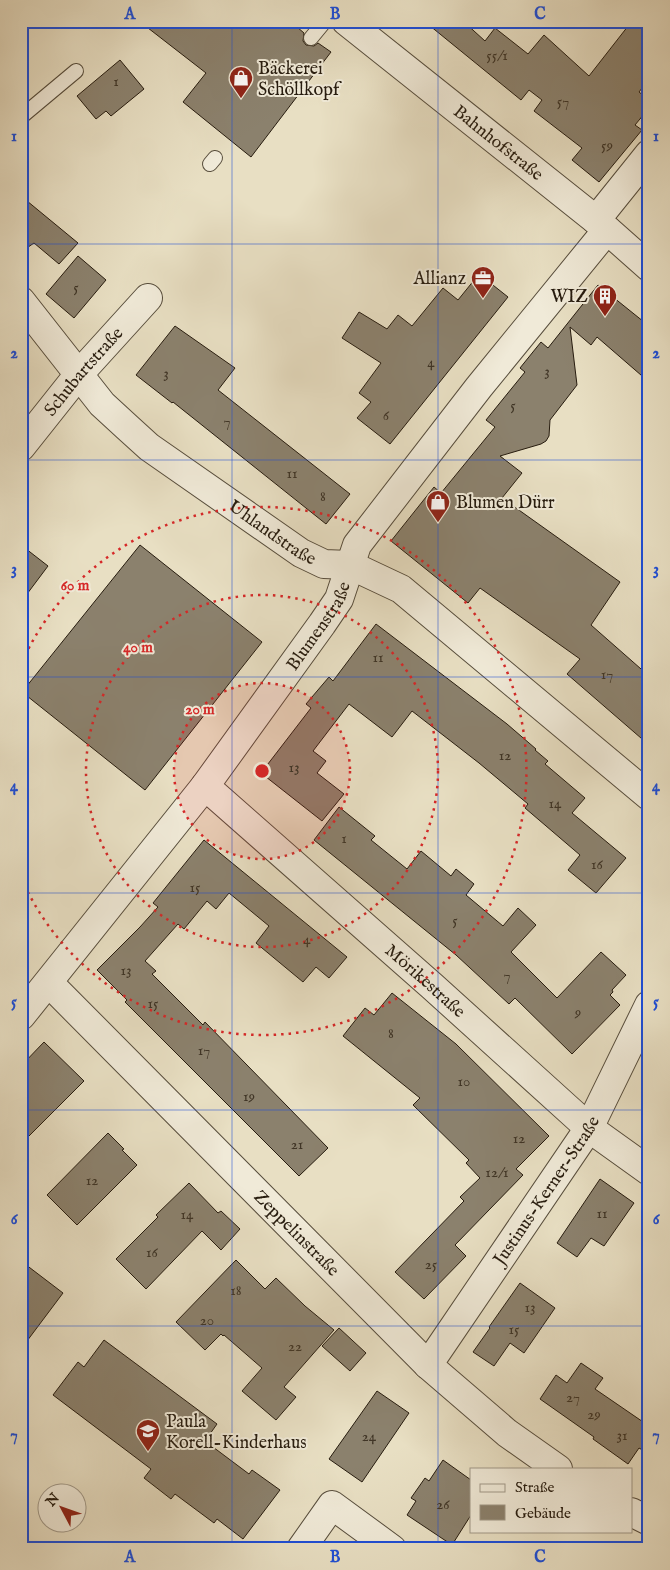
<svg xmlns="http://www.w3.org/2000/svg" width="670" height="1570" font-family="'IM FELL English',serif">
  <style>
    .building { fill: #8b816d; stroke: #271c0f }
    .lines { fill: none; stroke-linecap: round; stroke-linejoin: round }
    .lane-casing { stroke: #574d3c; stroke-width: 16 }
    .street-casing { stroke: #574d3c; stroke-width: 30 }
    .lane { stroke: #f0ead8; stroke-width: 14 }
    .street { stroke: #f0ead8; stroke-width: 28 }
    .grid { fill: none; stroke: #1d4ed8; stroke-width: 1; stroke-opacity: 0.55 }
    .ring { fill: none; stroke: #d62828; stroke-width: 2.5; stroke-dasharray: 2.5 5 }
    .labels { text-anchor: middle; stroke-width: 4; stroke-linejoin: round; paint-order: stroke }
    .number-label { font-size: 15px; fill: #403526 }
    .poi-label { font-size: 18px; fill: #271c0f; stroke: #f0ead8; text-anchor: start }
    .street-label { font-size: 18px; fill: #271c0f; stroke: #f0ead8 }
    .centre { fill: #d62828; stroke: #f0ead8; stroke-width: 2.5 }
    .ring-label { font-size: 15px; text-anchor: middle; font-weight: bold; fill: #d62828; stroke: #f0ead8; stroke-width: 4; stroke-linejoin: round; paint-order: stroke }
    .neatline { fill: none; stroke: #1d4ed8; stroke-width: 2 }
    .grid-label { font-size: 16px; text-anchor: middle; font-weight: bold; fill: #1d4ed8 }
  </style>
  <rect width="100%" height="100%" fill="#e8dfc3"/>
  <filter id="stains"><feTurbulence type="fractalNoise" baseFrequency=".004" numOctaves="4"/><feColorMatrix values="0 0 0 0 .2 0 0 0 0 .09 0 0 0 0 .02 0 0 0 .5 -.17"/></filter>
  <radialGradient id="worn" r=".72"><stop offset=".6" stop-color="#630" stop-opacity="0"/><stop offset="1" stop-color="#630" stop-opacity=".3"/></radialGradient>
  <g class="building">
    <path d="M139,21H290L304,33L303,41L306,45L314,46L318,43L331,52L251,157L183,102L206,73Z"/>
    <path d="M424,21H463L485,41L495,28L528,54L544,35L589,76L632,21H649V79L639,92L649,100V108L635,125L642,130L599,182L572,160L582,148L534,111L542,100L529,90L521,100Z"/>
    <path d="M120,60L144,89L111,116L106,111L96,119L77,96Z"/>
    <path d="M21,196L78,243L59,264L34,243L21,252Z"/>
    <path d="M78,256L106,280L74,318L46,294Z"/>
    <path d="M479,274L508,297L390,444L357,418L371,402L359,393L381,363L342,338L359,312L387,329L398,315L412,326L443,288L458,300Z"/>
    <path d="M598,285L649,326V382L597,337L591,345L570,327L577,385L550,420L549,436L546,441L541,444L500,456L522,473L502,498L620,582L591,625L649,676V745L567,674L580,659L480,588L468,603L391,541L434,487L441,493L495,427L486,420L525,372L520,368L541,342L548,348Z"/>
    <path d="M175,326L235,368L218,390L350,494L326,524L173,402L172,403L136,375Z"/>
    <path d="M21,545L48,566L21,602Z"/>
    <path d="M140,545L262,642L145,790L22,692Z"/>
    <path d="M376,624L507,724L536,749L535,750L548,761L545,764L585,798L572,813L626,858L596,893L568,870L580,855L525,808L528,804L479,763L412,711L392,737L349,704L313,751L326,761L317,773L344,794L322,821L261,773L311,708L306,704L329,677L333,681Z"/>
    <path d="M339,807L375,836L371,840L407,869L421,851L451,876L456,869L474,884L466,895L503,926L518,908L536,925L511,952L557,998L601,952L626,975L612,990L613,992L610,995L620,1005L572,1054L515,998L509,1004L456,955L314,840Z"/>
    <path d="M204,840L347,957L329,978L316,967L303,982L256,943L269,926L229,893L216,909L207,901L184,929L178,924L145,961L156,971L152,974L203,1025L205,1022L328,1148L299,1176L125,1002L127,1000L97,970L140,927L158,907L153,903Z"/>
    <path d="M392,993L456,1044L549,1136L516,1169L523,1175L455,1245L466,1256L424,1299L395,1272L464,1201L460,1197L480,1178L466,1163L469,1160L413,1105L420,1098L343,1036L365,1008L374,1015Z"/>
    <path d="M44,1042L84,1081L21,1144V1066Z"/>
    <path d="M108,1133L124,1149L122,1150L137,1165L77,1225L47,1195Z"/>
    <path d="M600,1179L634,1203L604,1246L591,1238L577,1257L557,1243Z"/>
    <path d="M189,1183L218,1213L221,1211L240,1229L221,1250L202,1231L146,1289L116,1259L158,1217L156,1215Z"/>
    <path d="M236,1260L265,1289L276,1278L305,1306L334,1330L284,1387L296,1397L276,1420L242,1391L262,1368L224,1335L223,1336L221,1334L205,1350L176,1322Z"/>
    <path d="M21,1261L63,1293L21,1349Z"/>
    <path d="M520,1283L555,1308L524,1353L510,1343L494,1366L473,1352L490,1328L489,1327Z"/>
    <path d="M339,1328L366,1353L350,1371L322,1346Z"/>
    <path d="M104,1340L217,1424L205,1441L249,1474L252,1470L280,1490L243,1539L217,1519L214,1523L175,1494L171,1499L144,1478L151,1469L53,1395L78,1362L84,1367Z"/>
    <path d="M581,1363L603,1378L595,1389L649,1426V1454L639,1448L628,1464L593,1439L594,1437L540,1399L556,1375L567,1383Z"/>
    <path d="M377,1391L409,1413L362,1482L329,1459Z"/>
    <path d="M443,1460L471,1480V1515L452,1545L407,1515L416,1501L411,1498L425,1478L429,1481Z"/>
  </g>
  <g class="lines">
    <g class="lane-casing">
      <g id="lane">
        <path d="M311,38L325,21"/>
        <path d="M21,117L76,71"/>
        <path d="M210,164L215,158"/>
      </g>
    </g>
    <g class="street-casing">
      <g id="street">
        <path id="s1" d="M346,21L596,220L649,267"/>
        <path d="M596,220L649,154"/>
        <path id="s2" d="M21,301L102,404L127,427L149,447L301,553L324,564L350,565L401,589L649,796"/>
        <path id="s3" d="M21,447L79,374L148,298"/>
        <path id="s4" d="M205,786L432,986L589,1128L649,1171"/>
        <path id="s5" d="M49,983L428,1365L507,1433L558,1469"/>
        <path id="s6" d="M21,1016L205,786L322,624L339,599L357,545L479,387L607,230"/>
        <path id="s7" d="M428,1365L589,1128L649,1005"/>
        <path d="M631,1512L649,1521"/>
        <path d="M301,1549L332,1505L392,1549"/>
      </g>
    </g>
    <use href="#lane" class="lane"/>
    <use href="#street" class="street"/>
  </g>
  <path class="grid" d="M232,21V1549M438,21V1549M21,244H649M21,460H649M21,677H649M21,893H649M21,1110H649M21,1326H649"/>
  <circle cx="262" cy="771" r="88" fill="#d62828" fill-opacity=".12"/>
  <g class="ring">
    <circle cx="262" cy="771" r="88"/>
    <circle cx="262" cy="771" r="176"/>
    <path d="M22 662A264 264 0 1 1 22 880"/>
  </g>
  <defs>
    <g id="shop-pin" transform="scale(1.25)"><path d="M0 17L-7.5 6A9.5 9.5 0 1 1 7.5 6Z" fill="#8f2418" stroke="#f0ead8"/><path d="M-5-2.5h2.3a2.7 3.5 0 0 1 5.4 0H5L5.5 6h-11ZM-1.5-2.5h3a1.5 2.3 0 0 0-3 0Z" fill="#fff"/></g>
    <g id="office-pin" transform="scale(1.25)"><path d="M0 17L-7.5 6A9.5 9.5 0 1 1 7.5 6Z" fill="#8f2418" stroke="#f0ead8"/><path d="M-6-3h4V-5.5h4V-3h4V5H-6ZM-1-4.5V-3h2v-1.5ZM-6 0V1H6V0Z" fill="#fff"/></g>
    <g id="building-pin" transform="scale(1.25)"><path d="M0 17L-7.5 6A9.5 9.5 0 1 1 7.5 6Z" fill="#8f2418" stroke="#f0ead8"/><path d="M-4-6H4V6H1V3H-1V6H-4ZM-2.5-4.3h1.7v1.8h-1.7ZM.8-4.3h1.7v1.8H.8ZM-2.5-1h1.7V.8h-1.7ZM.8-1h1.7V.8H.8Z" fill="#fff"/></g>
    <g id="school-pin" transform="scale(1.25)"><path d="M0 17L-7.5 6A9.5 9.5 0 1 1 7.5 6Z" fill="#8f2418" stroke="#f0ead8"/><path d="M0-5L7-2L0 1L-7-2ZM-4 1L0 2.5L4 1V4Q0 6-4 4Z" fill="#fff"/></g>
  </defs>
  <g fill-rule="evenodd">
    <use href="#shop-pin" x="241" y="78"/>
    <use href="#office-pin" x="483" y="278"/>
    <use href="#building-pin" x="605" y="296"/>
    <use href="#shop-pin" x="438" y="502"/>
    <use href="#school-pin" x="148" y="1431"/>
  </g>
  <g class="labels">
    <g class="number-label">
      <text x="497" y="60">55/1</text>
      <text x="116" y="86">1</text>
      <text x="563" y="106">57</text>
      <text x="607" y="150">59</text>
      <text x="76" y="292">5</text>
      <text x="431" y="367">4</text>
      <text x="547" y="376">3</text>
      <text x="166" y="378">3</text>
      <text x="513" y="410">5</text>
      <text x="386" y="420">6</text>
      <text x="227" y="426">7</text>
      <text x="292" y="478">11</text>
      <text x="323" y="501">8</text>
      <text x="378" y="662">11</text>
      <text x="607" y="679">17</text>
      <text x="505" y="760">12</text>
      <text x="294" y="772">13</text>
      <text x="555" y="808">14</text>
      <text x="344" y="843">1</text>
      <text x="597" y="869">16</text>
      <text x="195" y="892">15</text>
      <text x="455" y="925">5</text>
      <text x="307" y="944">4</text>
      <text x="126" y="975">13</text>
      <text x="507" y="980">7</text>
      <text x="153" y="1008">15</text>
      <text x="578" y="1017">9</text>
      <text x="391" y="1038">8</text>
      <text x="204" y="1055">17</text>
      <text x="464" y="1086">10</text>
      <text x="249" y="1101">19</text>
      <text x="519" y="1143">12</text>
      <text x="297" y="1149">21</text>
      <text x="497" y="1177">12/1</text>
      <text x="92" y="1185">12</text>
      <text x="602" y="1218">11</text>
      <text x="187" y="1219">14</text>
      <text x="152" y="1257">16</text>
      <text x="431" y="1269">25</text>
      <text x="236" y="1295">18</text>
      <text x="530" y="1312">13</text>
      <text x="207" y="1325">20</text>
      <text x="514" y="1334">15</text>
      <text x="295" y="1351">22</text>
      <text x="573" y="1402">27</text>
      <text x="594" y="1419">29</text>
      <text x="622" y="1440">31</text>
      <text x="369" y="1441">24</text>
      <text x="443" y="1509">26</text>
    </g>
    <g class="poi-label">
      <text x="258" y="74">Bäckerei<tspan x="258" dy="21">Schöllkopf</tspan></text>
      <text x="466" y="284" text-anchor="end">Allianz</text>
      <text x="588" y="302" text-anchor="end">WIZ</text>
      <text x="456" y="508">Blumen Dürr</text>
      <text x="166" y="1427">Paula<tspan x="166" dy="21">Korell-Kinderhaus</tspan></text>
    </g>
    <g class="street-label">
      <text dy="6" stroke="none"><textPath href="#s1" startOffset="195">Bahnhofstraße</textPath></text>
      <text dy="6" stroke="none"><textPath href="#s3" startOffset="98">Schubartstraße</textPath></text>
      <text dy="6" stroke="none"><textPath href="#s2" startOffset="345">Uhlandstraße</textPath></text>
      <text dy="6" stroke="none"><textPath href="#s6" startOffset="491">Blumenstraße</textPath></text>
      <text dy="6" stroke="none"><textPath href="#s4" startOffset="294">Mörikestraße</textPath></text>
      <text dy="6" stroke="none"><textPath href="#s7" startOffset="211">Justinus-Kerner-Straße</textPath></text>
      <text dy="6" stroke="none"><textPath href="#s5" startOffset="352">Zeppelinstraße</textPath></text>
    </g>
  </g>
  <circle cx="262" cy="771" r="8" class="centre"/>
  <g class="ring-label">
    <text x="75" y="590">60 m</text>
    <text x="138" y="652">40 m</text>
    <text x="200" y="714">20 m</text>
  </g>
  <rect width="670" height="1570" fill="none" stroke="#e8dfc3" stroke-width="55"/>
  <rect x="470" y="1468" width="162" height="65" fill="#f0ead8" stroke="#a09888"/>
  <rect x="480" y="1484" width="25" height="8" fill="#f0ead8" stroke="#a09888"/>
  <text x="515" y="1492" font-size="15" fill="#271c0f">Straße</text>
  <rect x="480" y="1505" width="25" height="15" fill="#8b816d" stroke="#a09888"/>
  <text x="515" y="1518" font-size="15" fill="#271c0f">Gebäude</text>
  <g transform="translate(62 1508) rotate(311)"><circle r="24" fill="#f0ead8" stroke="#a09888"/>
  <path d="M0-4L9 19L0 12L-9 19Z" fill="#8f2418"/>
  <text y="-8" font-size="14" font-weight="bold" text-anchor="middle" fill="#271c0f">N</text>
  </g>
  <rect x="28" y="28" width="614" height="1514" class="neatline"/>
  <g class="grid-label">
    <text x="130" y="19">A</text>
    <text x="335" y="19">B</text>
    <text x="540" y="19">C</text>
    <text x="14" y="141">1</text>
    <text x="656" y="141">1</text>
    <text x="14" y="358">2</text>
    <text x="656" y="358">2</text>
    <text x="14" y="574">3</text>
    <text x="656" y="574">3</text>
    <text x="14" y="791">4</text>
    <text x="656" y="791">4</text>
    <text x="14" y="1007">5</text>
    <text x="656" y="1007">5</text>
    <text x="14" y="1224">6</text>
    <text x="656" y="1224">6</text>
    <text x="14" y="1440">7</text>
    <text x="656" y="1440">7</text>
    <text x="130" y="1562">A</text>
    <text x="335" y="1562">B</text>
    <text x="540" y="1562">C</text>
  </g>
  <rect width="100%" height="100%" filter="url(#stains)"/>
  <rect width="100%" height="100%" fill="url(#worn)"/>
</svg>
